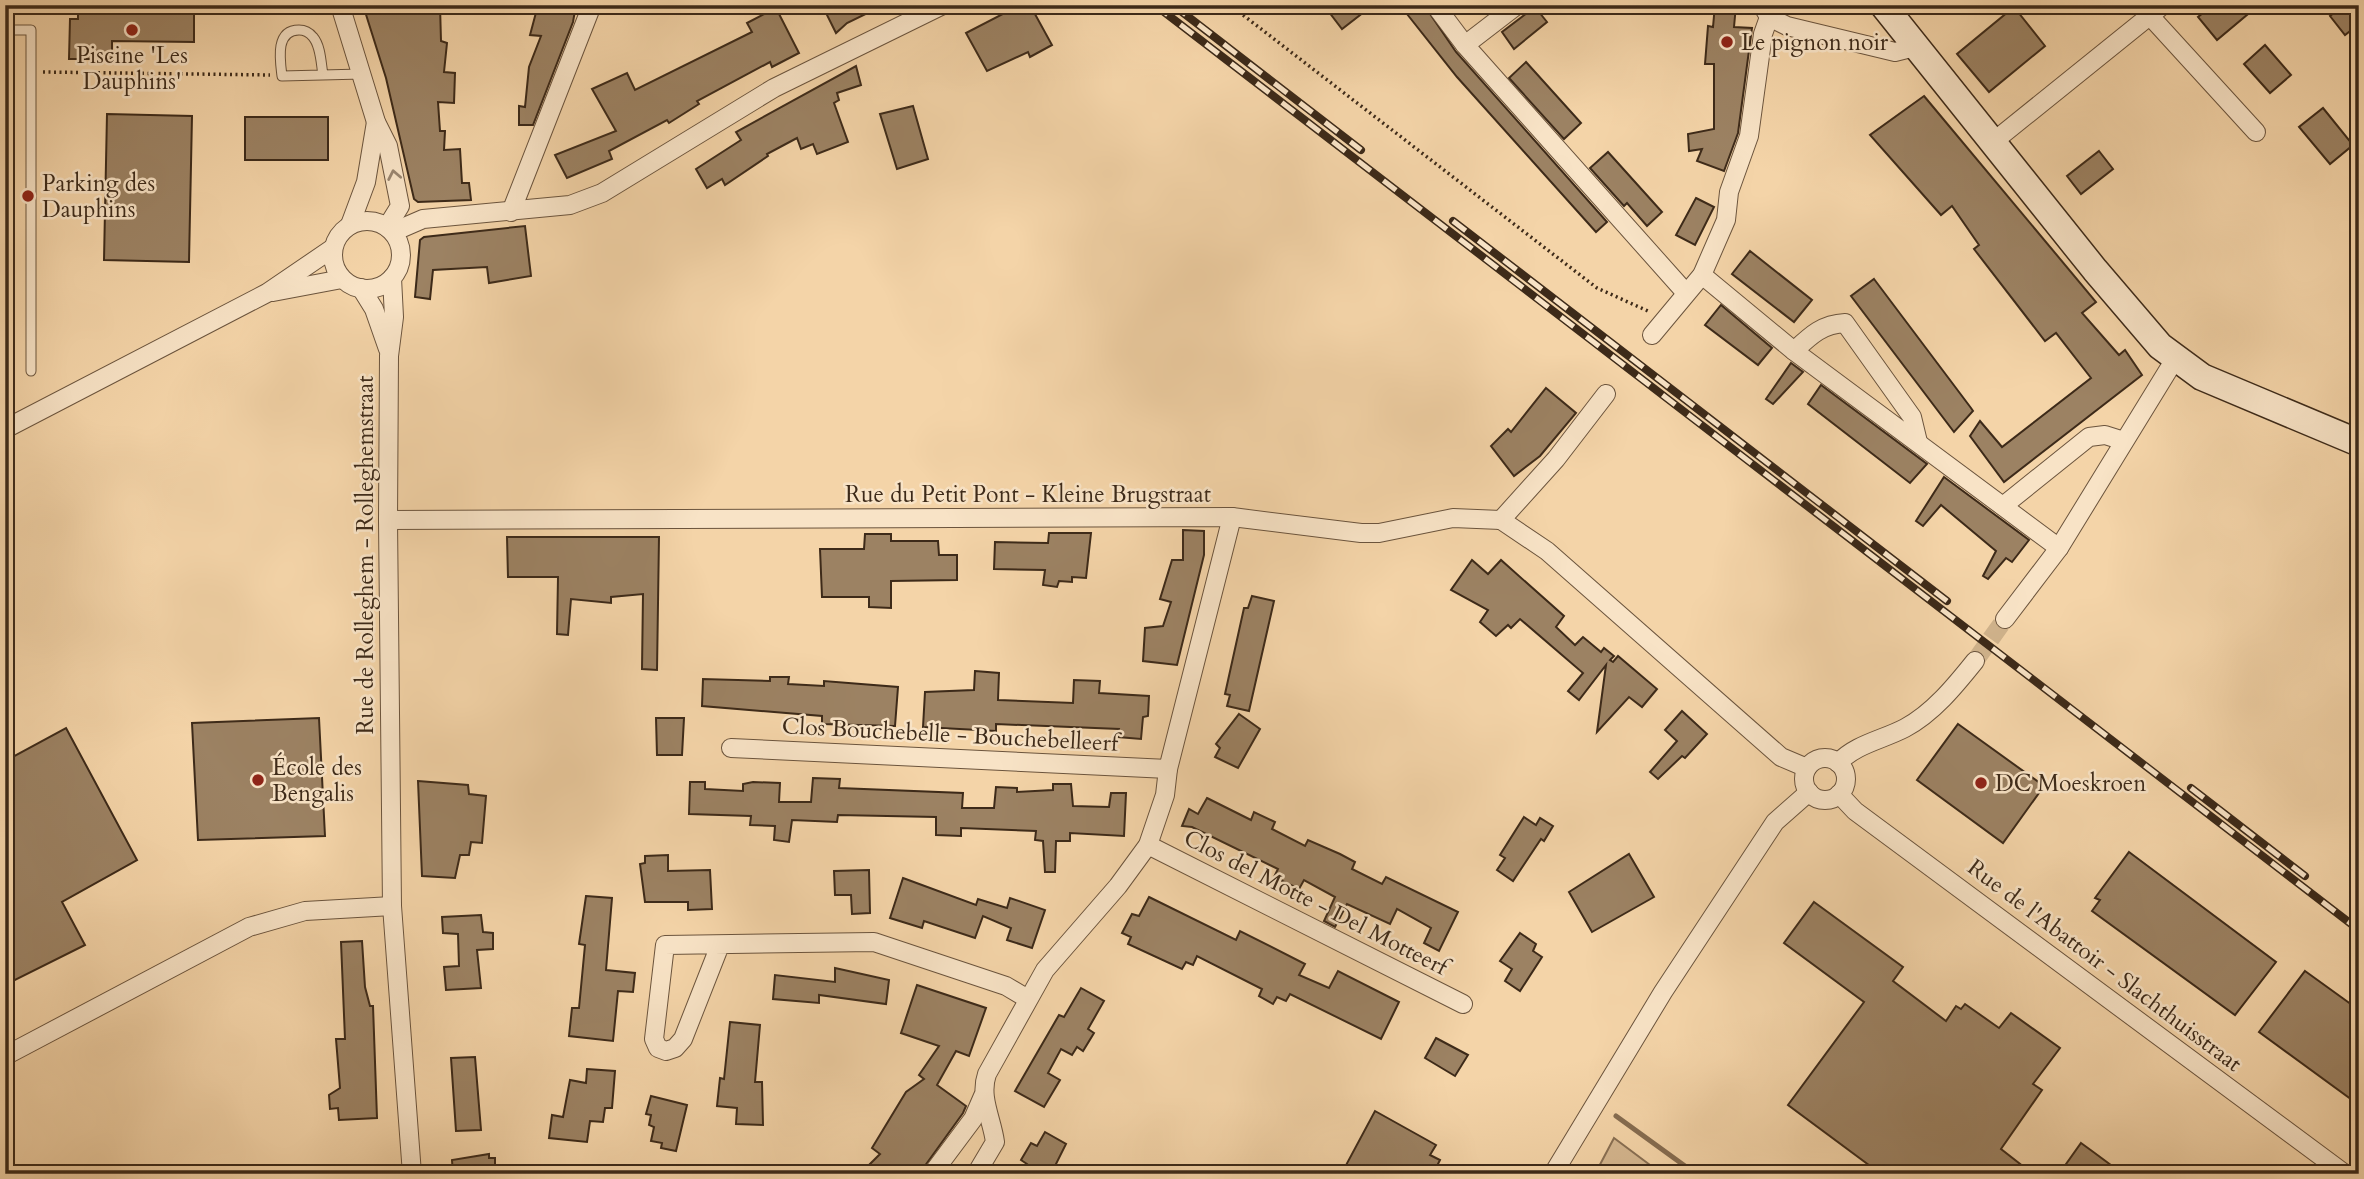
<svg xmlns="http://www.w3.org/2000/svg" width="2364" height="1179" font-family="Cardo,serif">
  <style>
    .green { fill: #d5b790; stroke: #897054; stroke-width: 2 }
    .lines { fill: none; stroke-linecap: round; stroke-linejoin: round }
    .stream { stroke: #866d51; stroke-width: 5 }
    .building { fill: #9c8263; stroke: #3d2a19; stroke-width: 2 }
    .minor-tunnel { stroke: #cfb28b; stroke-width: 18; stroke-dasharray: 18 9; stroke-linecap: butt }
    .service-casing { stroke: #6b543d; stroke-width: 11 }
    .minor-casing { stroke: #6b543d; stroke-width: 20 }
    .secondary-casing { stroke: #3d2a19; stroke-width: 29 }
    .path { stroke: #3d2a19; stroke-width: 3.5; stroke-dasharray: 2 3.5; stroke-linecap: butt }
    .service { stroke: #f8e3c6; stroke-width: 9 }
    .minor { stroke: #f8e3c6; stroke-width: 18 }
    .secondary { stroke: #f8e3c6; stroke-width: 26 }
    .rail-casing { stroke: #3d2a19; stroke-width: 8 }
    .rail { stroke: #f8e3c6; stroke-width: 5; stroke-dasharray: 16; stroke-linecap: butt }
    .oneway { stroke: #9a8670 }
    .poi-dot { fill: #8f2418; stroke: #f8e3c6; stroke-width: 2.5 }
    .labels { text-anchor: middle; stroke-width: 5; stroke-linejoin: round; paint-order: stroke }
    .poi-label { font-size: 23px; fill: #3d2a19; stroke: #f8e3c6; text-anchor: start }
    .street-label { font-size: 23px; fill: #3d2a19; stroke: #f8e3c6 }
  </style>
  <rect width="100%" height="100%" fill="#f4d4a8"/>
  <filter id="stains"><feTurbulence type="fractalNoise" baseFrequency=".00286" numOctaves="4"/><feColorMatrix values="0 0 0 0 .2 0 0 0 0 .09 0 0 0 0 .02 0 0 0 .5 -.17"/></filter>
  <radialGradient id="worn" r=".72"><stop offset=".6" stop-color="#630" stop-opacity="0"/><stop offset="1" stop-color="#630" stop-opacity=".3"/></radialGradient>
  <path class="green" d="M1614,1138L1662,1174H1595Z"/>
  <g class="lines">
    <path class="stream" d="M1616,1116L1696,1174"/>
  </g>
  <g class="building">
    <path d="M78,5H194V42L112,41V59H69L70,19H78Z"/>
    <path d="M363,5H440L441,41L447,43L444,72L455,73L454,103L438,102L440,131H445L444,150L460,149L462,183H469L471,200L418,202L414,199L386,78Z"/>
    <path d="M538,5H576L573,22L533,125H519V106L525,107L529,67L541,36L530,35Z"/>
    <path d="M835,5H884L847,23L836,33L825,11Z"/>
    <path d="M1020,5H1030L1052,45L1030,57L1028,52L987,71L966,33Z"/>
    <path d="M1339,5H1373L1342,29L1329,12Z"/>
    <path d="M1418,5H1424L1456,52L1607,222L1596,232L1457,77L1407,14Z"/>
    <path d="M1715,5H1736L1734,27L1752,28L1738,133L1724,171L1697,161L1702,149L1689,151L1688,134L1714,129V64H1705L1708,26L1713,27Z"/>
    <path d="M2213,5H2241L2248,14L2217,40L2198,17Z"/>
    <path d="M2344,5H2359V24L2345,35L2330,16Z"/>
    <path d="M1535,7L1547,22L1514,49L1502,32Z"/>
    <path d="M2014,7L2045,46L1989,92L1957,54Z"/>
    <path d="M776,8L799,53L772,67L770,62L697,101L699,104L669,123L667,120L609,151L612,159L567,178L555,155L616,131L592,89L627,73L635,90L752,32L747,23Z"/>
    <path d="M2265,45L2291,75L2270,93L2244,64Z"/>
    <path d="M1526,62L1581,123L1564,139L1509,78Z"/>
    <path d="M856,66L861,85L837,93L839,100L834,103L848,142L817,154L813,144L801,149L797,138L767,154L768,156L725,185L722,179L707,188L696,169L741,140L736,132Z"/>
    <path d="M1924,96L2096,302L2082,313L2119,355L2125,350L2142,375L2004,482L1970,436L1980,421L2002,447L2091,378L2056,333L2045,341L1974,249L1979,245L1952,206L1941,215L1870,135Z"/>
    <path d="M913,106L928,159L897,169L880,114Z"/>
    <path d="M2323,108L2353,145L2330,164L2299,127Z"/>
    <path d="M107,114L192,116L189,262L104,260Z"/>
    <rect x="245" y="117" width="83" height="43"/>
    <path d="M2099,151L2113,169L2081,194L2067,176Z"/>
    <path d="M1608,152L1662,212L1647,226L1627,203L1624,206L1590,168Z"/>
    <path d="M1696,198L1714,207L1695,245L1676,235Z"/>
    <path d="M525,226L531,276L489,283L487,267L433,270L430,299L415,297L420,240L424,237Z"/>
    <path d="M1750,251L1812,300L1794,322L1732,274Z"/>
    <path d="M1874,279L1971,408L1973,411L1954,432L1851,296Z"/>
    <path d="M1721,305L1772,348L1758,365L1705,325Z"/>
    <path d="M1791,363L1803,372L1773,404L1766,399Z"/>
    <path d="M1821,385L1927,464L1910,483L1808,404Z"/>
    <path d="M1546,388L1576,413L1540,456L1514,476L1491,446L1508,429L1511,432Z"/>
    <path d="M1944,477L2029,540L2012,562L2006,558L1988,579L1983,576L1996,551L1941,505L1923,526L1916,521Z"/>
    <path d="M1183,530L1204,531V555L1177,665L1143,661L1145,628L1163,626L1171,602L1160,599L1172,560H1183Z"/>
    <path d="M1049,533H1091L1086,578L1072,577V582L1059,581L1057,587L1043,585L1045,570L994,569L995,542L1048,543Z"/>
    <path d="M865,534H891V541H938L939,555H957V580L891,581V608L869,607V597H822L820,549H864Z"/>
    <path d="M507,537H659L657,670L642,669L643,594L611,597V603L571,599L568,635L557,634L558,577H508Z"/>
    <path d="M1472,560L1488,574L1501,560L1564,616L1556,627L1575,645L1583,637L1601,652L1604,648L1614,656L1610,660L1613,662L1618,656L1657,689L1642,707L1629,697L1597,732L1606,665L1579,700L1568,691L1583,673L1520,619L1511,628L1508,625L1496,636L1480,622L1488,610L1451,590Z"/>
    <path d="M1252,596L1274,601L1249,711L1227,706L1230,695L1225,694L1244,608H1248Z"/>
    <path d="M975,671L999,673L998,700L1073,703L1074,680L1100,681L1099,693L1149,696L1148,716L1143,717L1141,739L1118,737L1119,729L996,724V731L923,727L925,692L974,690Z"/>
    <path d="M770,677H789L788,684L824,686V681L898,687L895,726L822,724V716L702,706L703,679L770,681Z"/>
    <path d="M1682,711L1707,734L1685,758L1682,756L1658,779L1650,772L1677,741L1665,730Z"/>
    <path d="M1239,714L1260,729L1238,768L1215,757L1220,748L1216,744Z"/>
    <path d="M319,718L325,836L198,840L192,723Z"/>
    <path d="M656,718H684L682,755H657Z"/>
    <path d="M1958,724L2044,786L2003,843L1917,780Z"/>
    <path d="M66,728L137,860L62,902L85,945L5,985V761Z"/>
    <path d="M813,778L840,779L839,788L963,793L962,808H994L996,787L1017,788V792L1053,790V784H1071L1073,806L1109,807L1111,793H1126L1124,836L1070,833V841H1056L1055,872H1045L1043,841L1035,840L1036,831L961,828V836L936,835V817L838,815L837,822L792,820L789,842L774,840L775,826L750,825L751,816L689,814L690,782H705V789L743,791V784L753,782L780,783L779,802H811Z"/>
    <path d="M418,781L468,785L469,794L486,796L482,843L471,842L469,855H460L455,878L422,876Z"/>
    <path d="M1207,798L1251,820L1254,812L1275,822L1272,829L1305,846L1308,840L1340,854L1355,862L1352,869L1382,884L1386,877L1458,912L1439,951L1424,943L1431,928L1397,909L1390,924L1347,904L1335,927L1324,921L1335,897L1304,880L1299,889L1274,877L1278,869L1192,827L1182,826L1189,809L1198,814Z"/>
    <path d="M1524,817L1536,825L1540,818L1553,826L1544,841L1541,839L1513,881L1497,870L1505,858L1500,855Z"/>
    <path d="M2129,852L2276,962L2235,1015L2092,911L2100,900L2095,898Z"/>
    <path d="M1629,854L1654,897L1592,932L1569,892Z"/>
    <path d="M668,855V871L710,870L712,909L688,910V902H645L640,864L645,863V856Z"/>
    <path d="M869,870L870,913L852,914L851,895H835L834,871Z"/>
    <path d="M903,878L976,905L978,899L1007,908L1010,898L1045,910L1032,948L1007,940L1011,928L983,916L975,938L924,921L922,928L890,918Z"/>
    <path d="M586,896L612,898L606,970L635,973L633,992L618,991L613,1041L569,1036L572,1008H579L585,945L579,944Z"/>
    <path d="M1149,897L1236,940L1240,931L1305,964L1299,975L1329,988L1338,971L1399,1002L1381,1039L1290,994L1286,1001L1277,997L1273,1004L1259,996L1262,989L1197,956L1193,965L1186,962L1182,969L1128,944L1131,937L1122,933L1132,914L1139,916Z"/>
    <path d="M1814,902L1903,967L1893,981L1946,1021L1956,1006L1961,1009L1965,1004L1999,1028L2011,1013L2060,1048L2033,1084L2042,1090L2001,1149L2033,1174H1881L1788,1105L1864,1002L1784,943Z"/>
    <path d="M481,915L483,932L493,933V949L477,950L481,988L446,990L444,967L459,966L458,934L443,933L442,917Z"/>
    <path d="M1520,933L1536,944L1533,951L1542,957L1520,991L1505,981L1512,969L1500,961Z"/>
    <path d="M362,941L365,987L370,1006H373L377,1118L339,1120L338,1108L330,1109L329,1095L340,1088L336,1039H345L341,942Z"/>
    <path d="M835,968L889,980L886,1004L819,995V1003L773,999L775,975L835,982Z"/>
    <path d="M2305,971L2359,1010V1105L2259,1032Z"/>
    <path d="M917,985L986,1008L969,1056L956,1051L937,1085L966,1106L963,1113L919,1174H881L869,1165L880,1154L872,1148L906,1092L924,1079L919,1075L939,1046L901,1033Z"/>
    <path d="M1081,988L1104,1001L1088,1029L1094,1033L1083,1051L1077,1047L1072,1055L1061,1049L1048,1073L1060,1080L1044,1107L1015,1091L1059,1015L1064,1017Z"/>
    <path d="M730,1022L760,1025L755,1082H762L763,1125L736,1124L737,1108L717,1106L720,1078L724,1079Z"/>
    <path d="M1436,1038L1468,1055L1455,1076L1425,1058Z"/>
    <path d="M475,1057L481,1130L456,1131L451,1058Z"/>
    <path d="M587,1069L615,1071L612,1108H605L603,1122L590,1121L587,1142L549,1138L552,1115L563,1117L570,1080L586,1083Z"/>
    <path d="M651,1096L687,1105L676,1151L661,1148L662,1143L651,1141L654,1127L649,1125L651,1115L646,1114Z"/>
    <path d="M1375,1111L1436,1145L1430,1155L1440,1160L1433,1174H1357L1345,1167Z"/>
    <path d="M1045,1132L1066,1144L1051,1174H1022L1027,1164L1021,1160L1031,1143L1037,1146Z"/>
    <path d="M2081,1143L2092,1151L2123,1174H2059Z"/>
    <path d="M489,1154V1158H495V1174H453L452,1160Z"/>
  </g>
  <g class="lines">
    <path class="minor-tunnel" d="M1975,661L2005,619"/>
    <g class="service-casing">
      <g id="service">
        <path d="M5,30H31V371"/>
        <path d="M323,75C321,64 321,46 313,37C309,32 305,30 299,30C275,30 280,60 282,76L362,74"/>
      </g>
    </g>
    <g class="minor-casing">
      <g id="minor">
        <path d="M340,5L376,122L388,146L400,206L387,227"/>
        <path d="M1435,5L1465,45L1686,293"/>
        <path d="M1762,5L1769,17L1787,26L1895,52L1915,47"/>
        <path d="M2150,16L2256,132"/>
        <path d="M1465,45L1517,5"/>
        <path d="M1993,142L2163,5"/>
        <path d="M511,212L592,5"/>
        <circle cx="367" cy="255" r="34"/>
        <path d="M350,225L366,182L376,122"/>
        <path d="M393,232L423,219L570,205L602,193L774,88L943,5"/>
        <path d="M1702,275L1794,351L2059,548"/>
        <path d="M392,278L394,317L389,356L388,520L392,906L412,1174"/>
        <path d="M361,288L374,309L388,349"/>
        <path d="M273,292L342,279"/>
        <path d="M1652,335L1702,275L1726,220L1729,192L1749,136L1763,34L1769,17"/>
        <path d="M1794,351C1810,336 1822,324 1845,323L1912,417L1918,442"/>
        <path d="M5,429L267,293L333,248"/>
        <path d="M2003,506L2089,437L2105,435L2124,441"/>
        <path d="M388,520L1232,517L1361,533H1379L1453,518L1501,520"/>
        <path d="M1501,520L1547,551L1781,757L1807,768"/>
        <path d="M1501,520L1556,459L1606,394"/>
        <path d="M2005,619L2059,548L2175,359"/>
        <path d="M731,748L1168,769"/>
        <circle cx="1825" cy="779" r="21"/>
        <path d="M1838,763C1856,744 1882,740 1905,728C1933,713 1955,686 1975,661"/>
        <path d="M1839,794L1855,811L2345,1174"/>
        <path d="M1148,845L1463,1004"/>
        <path d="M720,945L683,1039L675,1048L666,1051L658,1048L654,1039L665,945L874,942L1006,986L1028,999"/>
        <path d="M5,1056L249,927L305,911L392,906"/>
        <path d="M932,1174L973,1119L983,1096"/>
        <path d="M976,1174L995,1142C992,1119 979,1097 987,1074L1045,970L1118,886L1148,845L1165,795L1168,769L1232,517"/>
        <path d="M1553,1174L1663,992L1775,822L1809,792"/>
      </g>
    </g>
    <g class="secondary-casing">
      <path id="secondary" d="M1883,5L2095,270L2160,346L2202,377L2359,443"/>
    </g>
    <g class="path">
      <path d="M1230,5L1597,288L1648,311"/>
      <path d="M43,72L270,75"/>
    </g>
    <use href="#service" class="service"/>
    <use href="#minor" class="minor"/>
    <use href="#secondary" class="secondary"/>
    <g class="rail-casing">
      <g id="rail">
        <path d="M1155,5L2359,930"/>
        <path d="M1173,5L1361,150"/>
        <path d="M1453,221L1947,601"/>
        <path d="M2191,788L2305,876"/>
      </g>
    </g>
    <use href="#rail" class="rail"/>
  </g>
  <defs><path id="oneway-chevron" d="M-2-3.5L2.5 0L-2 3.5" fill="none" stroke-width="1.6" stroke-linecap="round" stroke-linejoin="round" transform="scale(1.75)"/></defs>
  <use class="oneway" href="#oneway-chevron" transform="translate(394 175) rotate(-101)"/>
  <g class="poi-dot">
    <circle cx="132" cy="30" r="7"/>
    <circle cx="1727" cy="42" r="7"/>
    <circle cx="28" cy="196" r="7"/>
    <circle cx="258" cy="780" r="7"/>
    <circle cx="1981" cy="783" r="7"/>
  </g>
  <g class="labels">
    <g class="poi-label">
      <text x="1741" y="50">Le pignon noir</text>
      <text x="132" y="63" text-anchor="middle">Piscine 'Les<tspan x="132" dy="26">Dauphins'</tspan></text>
      <text x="42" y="191">Parking des<tspan x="42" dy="26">Dauphins</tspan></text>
      <text x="272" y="775">École des<tspan x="272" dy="26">Bengalis</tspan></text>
      <text x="1995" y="791">DC Moeskroen</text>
    </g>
    <g class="street-label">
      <text x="1028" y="502">Rue du Petit Pont - Kleine Brugstraat</text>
      <text transform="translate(365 555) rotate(-90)" y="8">Rue de Rolleghem - Rolleghemstraat</text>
      <text transform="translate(950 734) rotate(3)" y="8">Clos Bouchebelle - Bouchebelleerf</text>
      <text transform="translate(1316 902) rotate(27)" y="8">Clos del Motte - Del Motteerf</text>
      <text transform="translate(2105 965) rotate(37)" y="8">Rue de l'Abattoir - Slachthuisstraat</text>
    </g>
  </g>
  <rect width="2364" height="1179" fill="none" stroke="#f4d4a8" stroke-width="28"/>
  <rect x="7" y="7" width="2350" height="1165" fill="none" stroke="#3d2a19" stroke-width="3.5"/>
  <rect x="14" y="14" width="2336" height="1151" fill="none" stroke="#3d2a19" stroke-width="2"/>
  <rect width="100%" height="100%" filter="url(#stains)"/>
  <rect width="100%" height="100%" fill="url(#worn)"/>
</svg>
